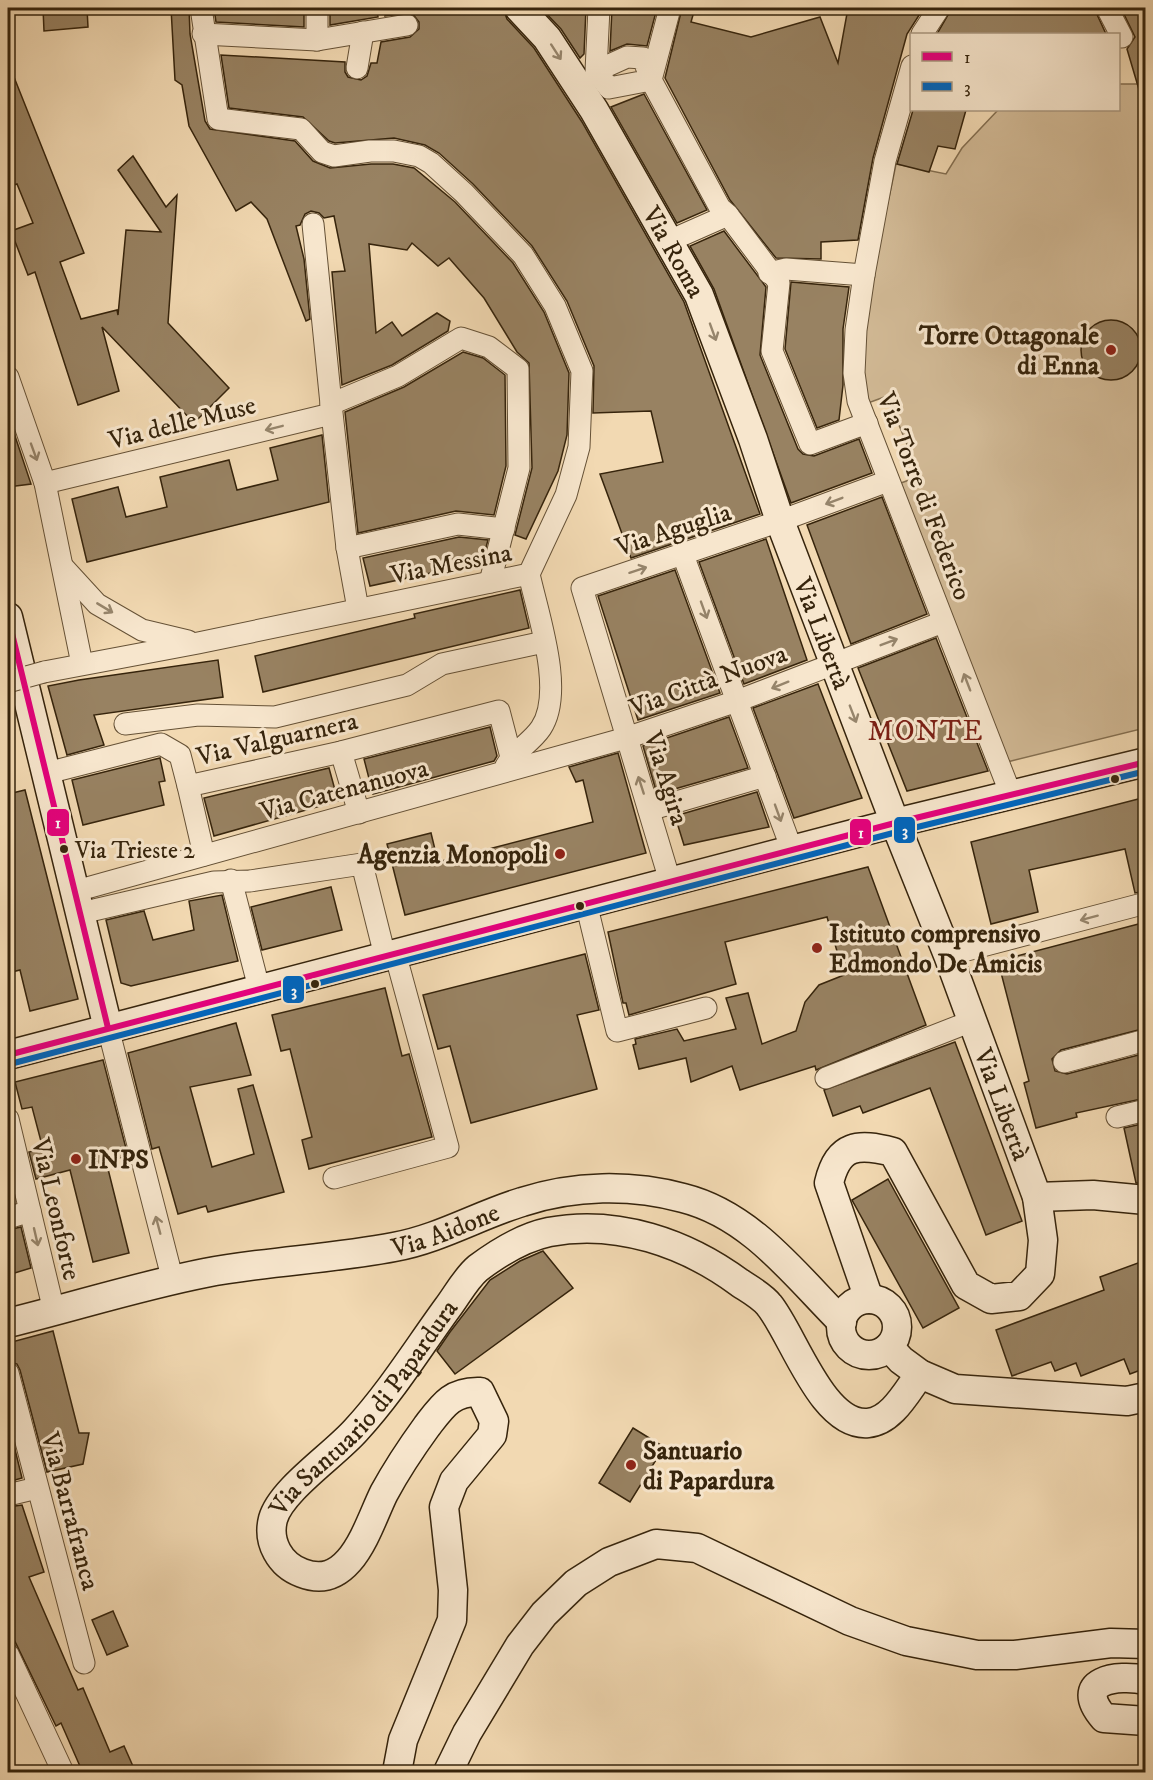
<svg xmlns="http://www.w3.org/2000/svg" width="1153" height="1780" font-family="'IM FELL DW Pica',serif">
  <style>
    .green { fill: #d2ba96; stroke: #846f51; stroke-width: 1.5 }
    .building { fill: #988262; stroke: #36240c; stroke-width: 1.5 }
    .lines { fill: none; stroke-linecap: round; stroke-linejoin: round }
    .street-casing { stroke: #655136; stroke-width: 23 }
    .secondary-casing { stroke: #36240c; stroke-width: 31 }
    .street { stroke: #f7e6cd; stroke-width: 21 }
    .secondary { stroke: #f7e6cd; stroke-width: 28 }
    .street-bridge-casing { stroke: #655136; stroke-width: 23; stroke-linecap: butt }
    .street-bridge { stroke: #f7e6cd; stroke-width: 21 }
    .bus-1-casing { stroke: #f7e6cd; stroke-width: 10 }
    .bus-2-casing { stroke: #f7e6cd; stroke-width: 10 }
    .bus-1 { stroke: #e5007d; stroke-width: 6 }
    .bus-2 { stroke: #0065bd; stroke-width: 6 }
    .oneway { stroke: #96856c }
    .poi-dot { fill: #8f2418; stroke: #f7e6cd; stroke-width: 2 }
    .bus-dot { fill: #36240c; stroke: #f7e6cd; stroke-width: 2 }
    .labels { text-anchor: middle; stroke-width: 6; stroke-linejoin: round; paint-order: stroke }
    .bus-label { font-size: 24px; fill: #36240c; stroke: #f7e6cd; text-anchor: start }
    .street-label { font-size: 26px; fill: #36240c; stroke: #f7e6cd }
    .poi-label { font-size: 26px; font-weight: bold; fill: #36240c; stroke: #f7e6cd; text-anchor: start }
    .quarter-label { font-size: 28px; letter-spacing: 1.5px; fill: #7a1f14; stroke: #f7e6cd }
    .line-badge { stroke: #f7e6cd; stroke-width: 2 }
    .badge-label { font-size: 16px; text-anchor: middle; font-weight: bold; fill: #fff }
  </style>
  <rect width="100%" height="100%" fill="#f2d9b2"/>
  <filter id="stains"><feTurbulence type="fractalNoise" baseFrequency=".00333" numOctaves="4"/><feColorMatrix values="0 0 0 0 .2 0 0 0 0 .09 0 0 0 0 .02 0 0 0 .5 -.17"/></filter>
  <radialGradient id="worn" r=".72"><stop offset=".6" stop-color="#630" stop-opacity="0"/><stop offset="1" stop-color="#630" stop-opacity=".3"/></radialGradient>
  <path class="green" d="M1119,84H1138L1145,88V728L1007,762L901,483L920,476L887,396L868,403C853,324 881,242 896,164L946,174L962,148L998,110H1118Z"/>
  <g class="building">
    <path d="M43,8H87L88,27L44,31Z"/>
    <path d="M171,8H189L190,34L205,121L210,129L295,141L313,161L330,168L371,164H393L414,168L455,202L513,263L544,312L569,373L567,435L558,471L526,539L515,535L532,468L529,363L517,352L484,298L449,258L438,266L412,243L407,250L369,244L376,333L392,322L402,336L437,313L450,321L448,331L392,365L342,385L332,272L345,271L334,216L324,218L319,213L311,211L305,214L300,225L296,226L304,259L310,319L306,321L267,219L251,202L236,211L189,126L182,85L175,80Z"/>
    <path d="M214,8H304V27L216,22Z"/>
    <path d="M330,8L377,11L378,17L330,25Z"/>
    <path d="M387,8H503L507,19L534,48L582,122L684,302L760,514L631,558L600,474L663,462L651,411L593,413L594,366L567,301L532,246L473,184L439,153L425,145L394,138L335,143L329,141L303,117L229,108L221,55L345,62V72L348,77L361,80L367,76L371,63H377L381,42L410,37L419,29V22L412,13L385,16Z"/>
    <path d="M541,8H586L584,54L580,58L561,29Z"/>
    <path d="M612,8H657L647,46L627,44L610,51Z"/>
    <path d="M682,8H695L691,22L751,37L820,17L838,63L848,8L923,9L907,34L873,158L858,240L821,242V259L776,258L730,200L665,78Z"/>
    <path d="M952,8H1094L1106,34H937Z"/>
    <path d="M1121,8H1146V93H1140L1127,49L1135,37Z"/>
    <path d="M8,62L84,253L60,262L81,319L117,310L118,315L126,230L161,232L118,170L133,156L166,207L177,195L168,323L229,388L194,423L102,327L119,391L78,405L35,272L28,275L11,231L33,223L17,184L8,187Z"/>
    <path d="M644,94L707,210L677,223L611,107Z"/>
    <path d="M913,110H966L955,149L938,146L929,172L897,164Z"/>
    <path d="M724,231L766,287L760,355L798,449L803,454L814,456L859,439L872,473L791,503L714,289L690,246Z"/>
    <path d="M791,282L849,287L843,329V385L839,420L817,428L785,349Z"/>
    <circle cx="1111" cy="350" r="30"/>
    <path d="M463,352L483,358L505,375L506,466L494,515L456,511L358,533L345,412L404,387Z"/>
    <path d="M11,424L31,484L8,487V425Z"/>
    <path d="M322,435L329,502L87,562L72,499L118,487L126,517L167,507L160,477L229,460L237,490L278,480L270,448Z"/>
    <path d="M882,497L927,614L851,644L807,525Z"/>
    <path d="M459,537L488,540L482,562L370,586L363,558Z"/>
    <path d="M766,539L807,660L744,684L699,562Z"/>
    <path d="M675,570L720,693L638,720L598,596Z"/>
    <path d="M520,590L529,628L263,692L255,656L415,618L414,614Z"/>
    <path d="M936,638L988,771L907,791L858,668Z"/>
    <path d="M218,660L223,697L94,715L104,745L67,755L48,686L79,680Z"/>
    <path d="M818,684L862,798L794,818L753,708Z"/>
    <path d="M729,717L748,768L657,794L643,746Z"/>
    <path d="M490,727L497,756L494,761L373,794L364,759Z"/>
    <path d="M618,753L646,853L405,915L387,844L431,833L438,862L593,822L583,780L576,782L569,767Z"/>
    <path d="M160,758L165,781L159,782L164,805L83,825L72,780Z"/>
    <path d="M329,768L338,801L214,836L204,798Z"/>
    <path d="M25,790L78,999L30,1011L20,970L8,973V794Z"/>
    <path d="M757,792L769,827L684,845L675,816Z"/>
    <path d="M1146,797V891L1135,893L1125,849L1029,870L1038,912L991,924L971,842Z"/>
    <path d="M868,867L926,1025L816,1070L815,1066L740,1090L732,1066L691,1082L686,1058L639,1069L633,1045L636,1044L635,1039L677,1029L684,1041L736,1029L726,998L748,993L762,1044L796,1031L805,1002L819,985L844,975L827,917L725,942L736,984L629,1015L626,1003H623L608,932Z"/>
    <path d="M331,887L342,930L262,950L251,907Z"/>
    <path d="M222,895L238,961L131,986L121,983L106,920L144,911L153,940L194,930L189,901Z"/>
    <path d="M1146,922V1028L1061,1050L1052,1059L1055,1071L1067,1074L1146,1053V1098L1076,1113L1077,1117L1036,1128L1024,1083L1029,1081L998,961Z"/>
    <path d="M585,954L599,1010L577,1015L597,1089L471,1123L450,1046L438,1049L423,995Z"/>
    <path d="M385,988L402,1056L409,1054L432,1137L309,1169L302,1140L312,1137L290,1049L281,1051L272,1015Z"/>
    <path d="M236,1023L251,1075L190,1087L212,1167L254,1154L238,1089L253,1085L284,1192L208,1212L206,1206L178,1214L159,1147L152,1149L128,1053Z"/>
    <path d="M955,1042L1022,1221L986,1235L930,1088L863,1113L860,1106L833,1116L824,1090Z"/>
    <path d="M103,1060L128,1156L106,1161L129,1253L93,1262L70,1170L36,1179L29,1152L43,1149L32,1107L22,1109L15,1082Z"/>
    <path d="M1146,1123V1183H1136L1124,1128Z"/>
    <path d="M888,1179L959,1308L923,1328L852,1200Z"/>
    <path d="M21,1227L31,1268L8,1275V1230Z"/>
    <path d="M543,1251L573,1288L455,1374L437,1351L450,1332L490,1280L520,1261Z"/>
    <path d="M1146,1260V1368L1130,1374L1124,1359L1081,1376L1076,1363L1055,1371L1051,1362L1012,1376L996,1330L1104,1290L1100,1277Z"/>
    <path d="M53,1331L79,1433H89L83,1464L47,1472L20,1370L17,1364L8,1361V1343Z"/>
    <path d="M8,1421L22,1478L8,1482Z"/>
    <path d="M633,1428L664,1447L630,1502L599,1483Z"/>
    <path d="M22,1505L44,1572L29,1577L78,1690L83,1688L110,1752L124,1746L136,1773H83L61,1723L56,1726L8,1627V1507Z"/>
    <path d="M113,1611L128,1646L107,1655L92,1620Z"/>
  </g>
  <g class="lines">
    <g class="street-casing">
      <g id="street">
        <path d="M317,8V40"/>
        <path d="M670,8L651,80L720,208L728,215L779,283L772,351L810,444L867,423"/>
        <path d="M1107,8L1122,37"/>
        <path d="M203,34L317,40L407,25"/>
        <path d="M922,34L939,8"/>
        <path d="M912,66L885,161L864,275L856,330L854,373L858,401L1011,795"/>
        <path d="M357,68L363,32"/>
        <path d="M596,71L627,57L643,58L651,80L609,88L596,71L599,8"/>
        <path d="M313,224L331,404L398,376L461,338L489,347L518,369L519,468L490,582"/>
        <path d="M669,241L728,215"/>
        <path d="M769,273L786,269L864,275"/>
        <path d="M8,377L45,483L82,664"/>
        <path d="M331,404L347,548L358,609"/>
        <path d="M45,483L331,414"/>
        <path d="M347,548L458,524L504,529"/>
        <path d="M683,555L792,850"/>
        <path d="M64,568L97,604L142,630L188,641"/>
        <path d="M44,672L198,643L529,574L566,495L579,447L582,371L555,306L523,255L464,193L431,163L419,156L394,151H370L334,156L322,152L301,129L218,119L201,8"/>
        <path d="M125,724L198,715L275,717L407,685L442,664L544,642"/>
        <path d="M341,752L359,813"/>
        <path d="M506,766C515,750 531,743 541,728C565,692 538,615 529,574"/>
        <path d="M47,773L161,744L180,755L188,786L341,752L499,711L511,757"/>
        <path d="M188,786L204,855"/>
        <path d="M649,810L765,776"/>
        <path d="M231,880L259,988"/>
        <path d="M670,881L582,588L780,521L888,481"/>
        <path d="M76,891L626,738L737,701L943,622"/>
        <path d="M586,903L617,1031L706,1008"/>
        <path d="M81,913L214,882L250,881L362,864L385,956"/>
        <path d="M948,955L1146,903"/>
        <path d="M108,1028L173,1281"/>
        <path d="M1064,1062L1146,1040"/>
        <path d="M826,1078L972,1021"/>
        <path d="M1117,1117L1146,1110"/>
        <path d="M8,1119L54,1311"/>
        <path d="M334,1178L448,1147L395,953"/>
        <path d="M8,1218L30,1211"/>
        <path d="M8,1373L84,1663"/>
        <path d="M8,1495L37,1488"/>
        <path d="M8,1654L63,1772"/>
      </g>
    </g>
    <g class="secondary-casing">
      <g id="secondary">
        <path id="s1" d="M519,8L547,38L594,110L699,295L753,439L780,521L895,823L948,955L1037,1197L1043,1240L1040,1274L1019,1296L991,1299L966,1285L893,1152C858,1143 838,1144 829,1183L869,1299"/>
        <path d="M8,617L108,1028"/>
        <path d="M8,1055L895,823L1146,762"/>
        <path d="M1037,1197L1093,1195L1146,1200"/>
        <circle cx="869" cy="1327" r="28"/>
        <path id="s2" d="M8,1323C73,1307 139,1286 205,1273C268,1261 332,1259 394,1247C439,1239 479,1215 522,1202C574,1185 631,1184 683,1198C751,1215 795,1275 842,1322"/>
        <path d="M889,1347L901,1360L920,1374L955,1389L1127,1401L1146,1397"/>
        <path d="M1146,1680C1117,1674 1071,1680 1104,1718L1146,1721"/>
        <path id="s3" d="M397,1772L403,1740L452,1620L453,1590L444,1507L454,1481L492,1435L494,1421L480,1392C452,1391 443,1405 427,1426C411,1448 397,1469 384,1493C368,1525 351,1592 302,1573C280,1565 267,1542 273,1519C281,1490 334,1455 356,1430C391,1392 418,1348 448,1307C457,1295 466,1278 478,1268C498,1253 525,1237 549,1232C617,1219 686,1243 740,1283C749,1289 762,1296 769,1305C793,1334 822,1427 868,1423C892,1421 907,1391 920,1374"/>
        <path d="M448,1772L467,1733L520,1645L544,1614L576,1583L609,1562L656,1544L697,1548L850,1621L906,1641L977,1655H1015L1111,1643L1146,1644"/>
      </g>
    </g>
    <use href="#street" class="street"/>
    <use href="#secondary" class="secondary"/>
    <g class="street-bridge-casing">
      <path id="street-bridge" d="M8,682L44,672"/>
    </g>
    <use href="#street-bridge" class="street-bridge"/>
    <g class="bus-1-casing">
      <g id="bus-1">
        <path d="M8,617L108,1028"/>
        <path d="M8,1055L895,823L1146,762"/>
      </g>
    </g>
    <g class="bus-2-casing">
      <path id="bus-2" d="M10,1064L897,832L1146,771"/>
    </g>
    <use href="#bus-1" class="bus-1"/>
    <use href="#bus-2" class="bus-2"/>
  </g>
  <defs><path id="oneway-shaft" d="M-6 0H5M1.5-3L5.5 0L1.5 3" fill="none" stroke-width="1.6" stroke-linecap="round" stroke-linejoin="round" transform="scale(1.5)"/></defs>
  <g class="oneway">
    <use href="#oneway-shaft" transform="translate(556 52) rotate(57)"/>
    <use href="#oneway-shaft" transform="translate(713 332) rotate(70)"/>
    <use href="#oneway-shaft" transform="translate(274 428) rotate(166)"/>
    <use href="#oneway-shaft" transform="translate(34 452) rotate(70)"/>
    <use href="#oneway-shaft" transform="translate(834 501) rotate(159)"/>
    <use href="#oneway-shaft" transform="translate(638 570) rotate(-18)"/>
    <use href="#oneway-shaft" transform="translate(105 608) rotate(31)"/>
    <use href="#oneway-shaft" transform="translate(704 610) rotate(70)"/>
    <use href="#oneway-shaft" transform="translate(889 642) rotate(-21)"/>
    <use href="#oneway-shaft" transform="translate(967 682) rotate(-111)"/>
    <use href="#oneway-shaft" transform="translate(780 685) rotate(158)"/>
    <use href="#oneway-shaft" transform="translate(853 714) rotate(69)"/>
    <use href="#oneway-shaft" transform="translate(641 785) rotate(-108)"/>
    <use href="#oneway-shaft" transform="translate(778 813) rotate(70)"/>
    <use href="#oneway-shaft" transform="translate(1089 918) rotate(165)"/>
    <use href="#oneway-shaft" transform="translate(158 1225) rotate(-105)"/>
    <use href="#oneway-shaft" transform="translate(36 1237) rotate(77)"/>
  </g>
  <g class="poi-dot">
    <circle cx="1111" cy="350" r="6"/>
    <circle cx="560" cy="854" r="6"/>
    <circle cx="817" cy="948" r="6"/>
    <circle cx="76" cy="1159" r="6"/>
    <circle cx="631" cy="1465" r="6"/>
  </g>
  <g class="bus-dot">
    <circle cx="1115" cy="779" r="5"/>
    <circle cx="64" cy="849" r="5"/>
    <circle cx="580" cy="906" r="5"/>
    <circle cx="315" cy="984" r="5"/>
  </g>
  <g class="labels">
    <g class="bus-label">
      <text x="75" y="858">Via Trieste 2</text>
    </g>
    <g class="street-label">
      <text dy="9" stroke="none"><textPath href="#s1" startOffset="290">Via Roma</textPath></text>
      <text transform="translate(182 422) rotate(-14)" y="9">Via delle Muse</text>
      <text transform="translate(925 496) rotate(69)" y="9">Via Torre di Federico</text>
      <text transform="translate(673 529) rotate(-18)" y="9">Via Aguglia</text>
      <text transform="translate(451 563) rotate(-11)" y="9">Via Messina</text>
      <text dy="9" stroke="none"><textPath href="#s1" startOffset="700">Via Libertà</textPath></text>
      <text transform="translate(708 680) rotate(-20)" y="9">Via Città Nuova</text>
      <text transform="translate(277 738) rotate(-13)" y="9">Via Valguarnera</text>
      <text transform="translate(667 778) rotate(73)" y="9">Via Agira</text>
      <text transform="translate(344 789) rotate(-15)" y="9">Via Catenanuova</text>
      <text dy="9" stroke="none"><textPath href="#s1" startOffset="1204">Via Libertà</textPath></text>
      <text transform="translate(57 1209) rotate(77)" y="9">Via Leonforte</text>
      <text dy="9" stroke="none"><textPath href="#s2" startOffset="448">Via Aidone</textPath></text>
      <text dy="9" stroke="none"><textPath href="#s3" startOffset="896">Via Santuario di Papardura</textPath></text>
      <text transform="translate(71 1511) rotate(75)" y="9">Via Barrafranca</text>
    </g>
    <g class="poi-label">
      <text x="1099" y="344" text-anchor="end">Torre Ottagonale<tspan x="1099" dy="30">di Enna</tspan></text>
      <text x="548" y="863" text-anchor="end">Agenzia Monopoli</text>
      <text x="829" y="942">Istituto comprensivo<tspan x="829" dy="30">Edmondo De Amicis</tspan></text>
      <text x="88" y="1168">INPS</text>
      <text x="643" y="1459">Santuario<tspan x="643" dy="30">di Papardura</tspan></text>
    </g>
    <g class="quarter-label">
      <text x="926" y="740">MONTE</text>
    </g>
  </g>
  <g class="line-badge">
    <rect x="46" y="808" width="24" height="29" rx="6" fill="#e5007d"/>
    <rect x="893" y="816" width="23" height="28" rx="6" fill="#0065bd"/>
    <rect x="849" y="818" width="23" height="28" rx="6" fill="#e5007d"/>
    <rect x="282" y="975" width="23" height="29" rx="6" fill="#0065bd"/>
  </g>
  <g class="badge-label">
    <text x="58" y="828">1</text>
    <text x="905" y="836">3</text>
    <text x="861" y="838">1</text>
    <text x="294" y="996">3</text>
  </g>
  <rect width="1153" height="1780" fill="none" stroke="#f2d9b2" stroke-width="30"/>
  <rect x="9" y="9" width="1135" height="1762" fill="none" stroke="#36240c" stroke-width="3"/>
  <rect x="15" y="15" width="1123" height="1750" fill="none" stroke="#36240c" stroke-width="1.5"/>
  <rect x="910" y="33" width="210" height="78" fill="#f7e6cd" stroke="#aa9880" stroke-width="1.5"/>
  <rect x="922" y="52" width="30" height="9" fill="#e5007d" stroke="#aa9880" stroke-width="1.5"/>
  <text x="964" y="63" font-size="18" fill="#36240c">1</text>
  <rect x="922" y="82" width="30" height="9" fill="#0065bd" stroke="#aa9880" stroke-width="1.5"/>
  <text x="964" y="93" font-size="18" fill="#36240c">3</text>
  <rect width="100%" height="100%" filter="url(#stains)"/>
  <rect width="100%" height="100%" fill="url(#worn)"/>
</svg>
